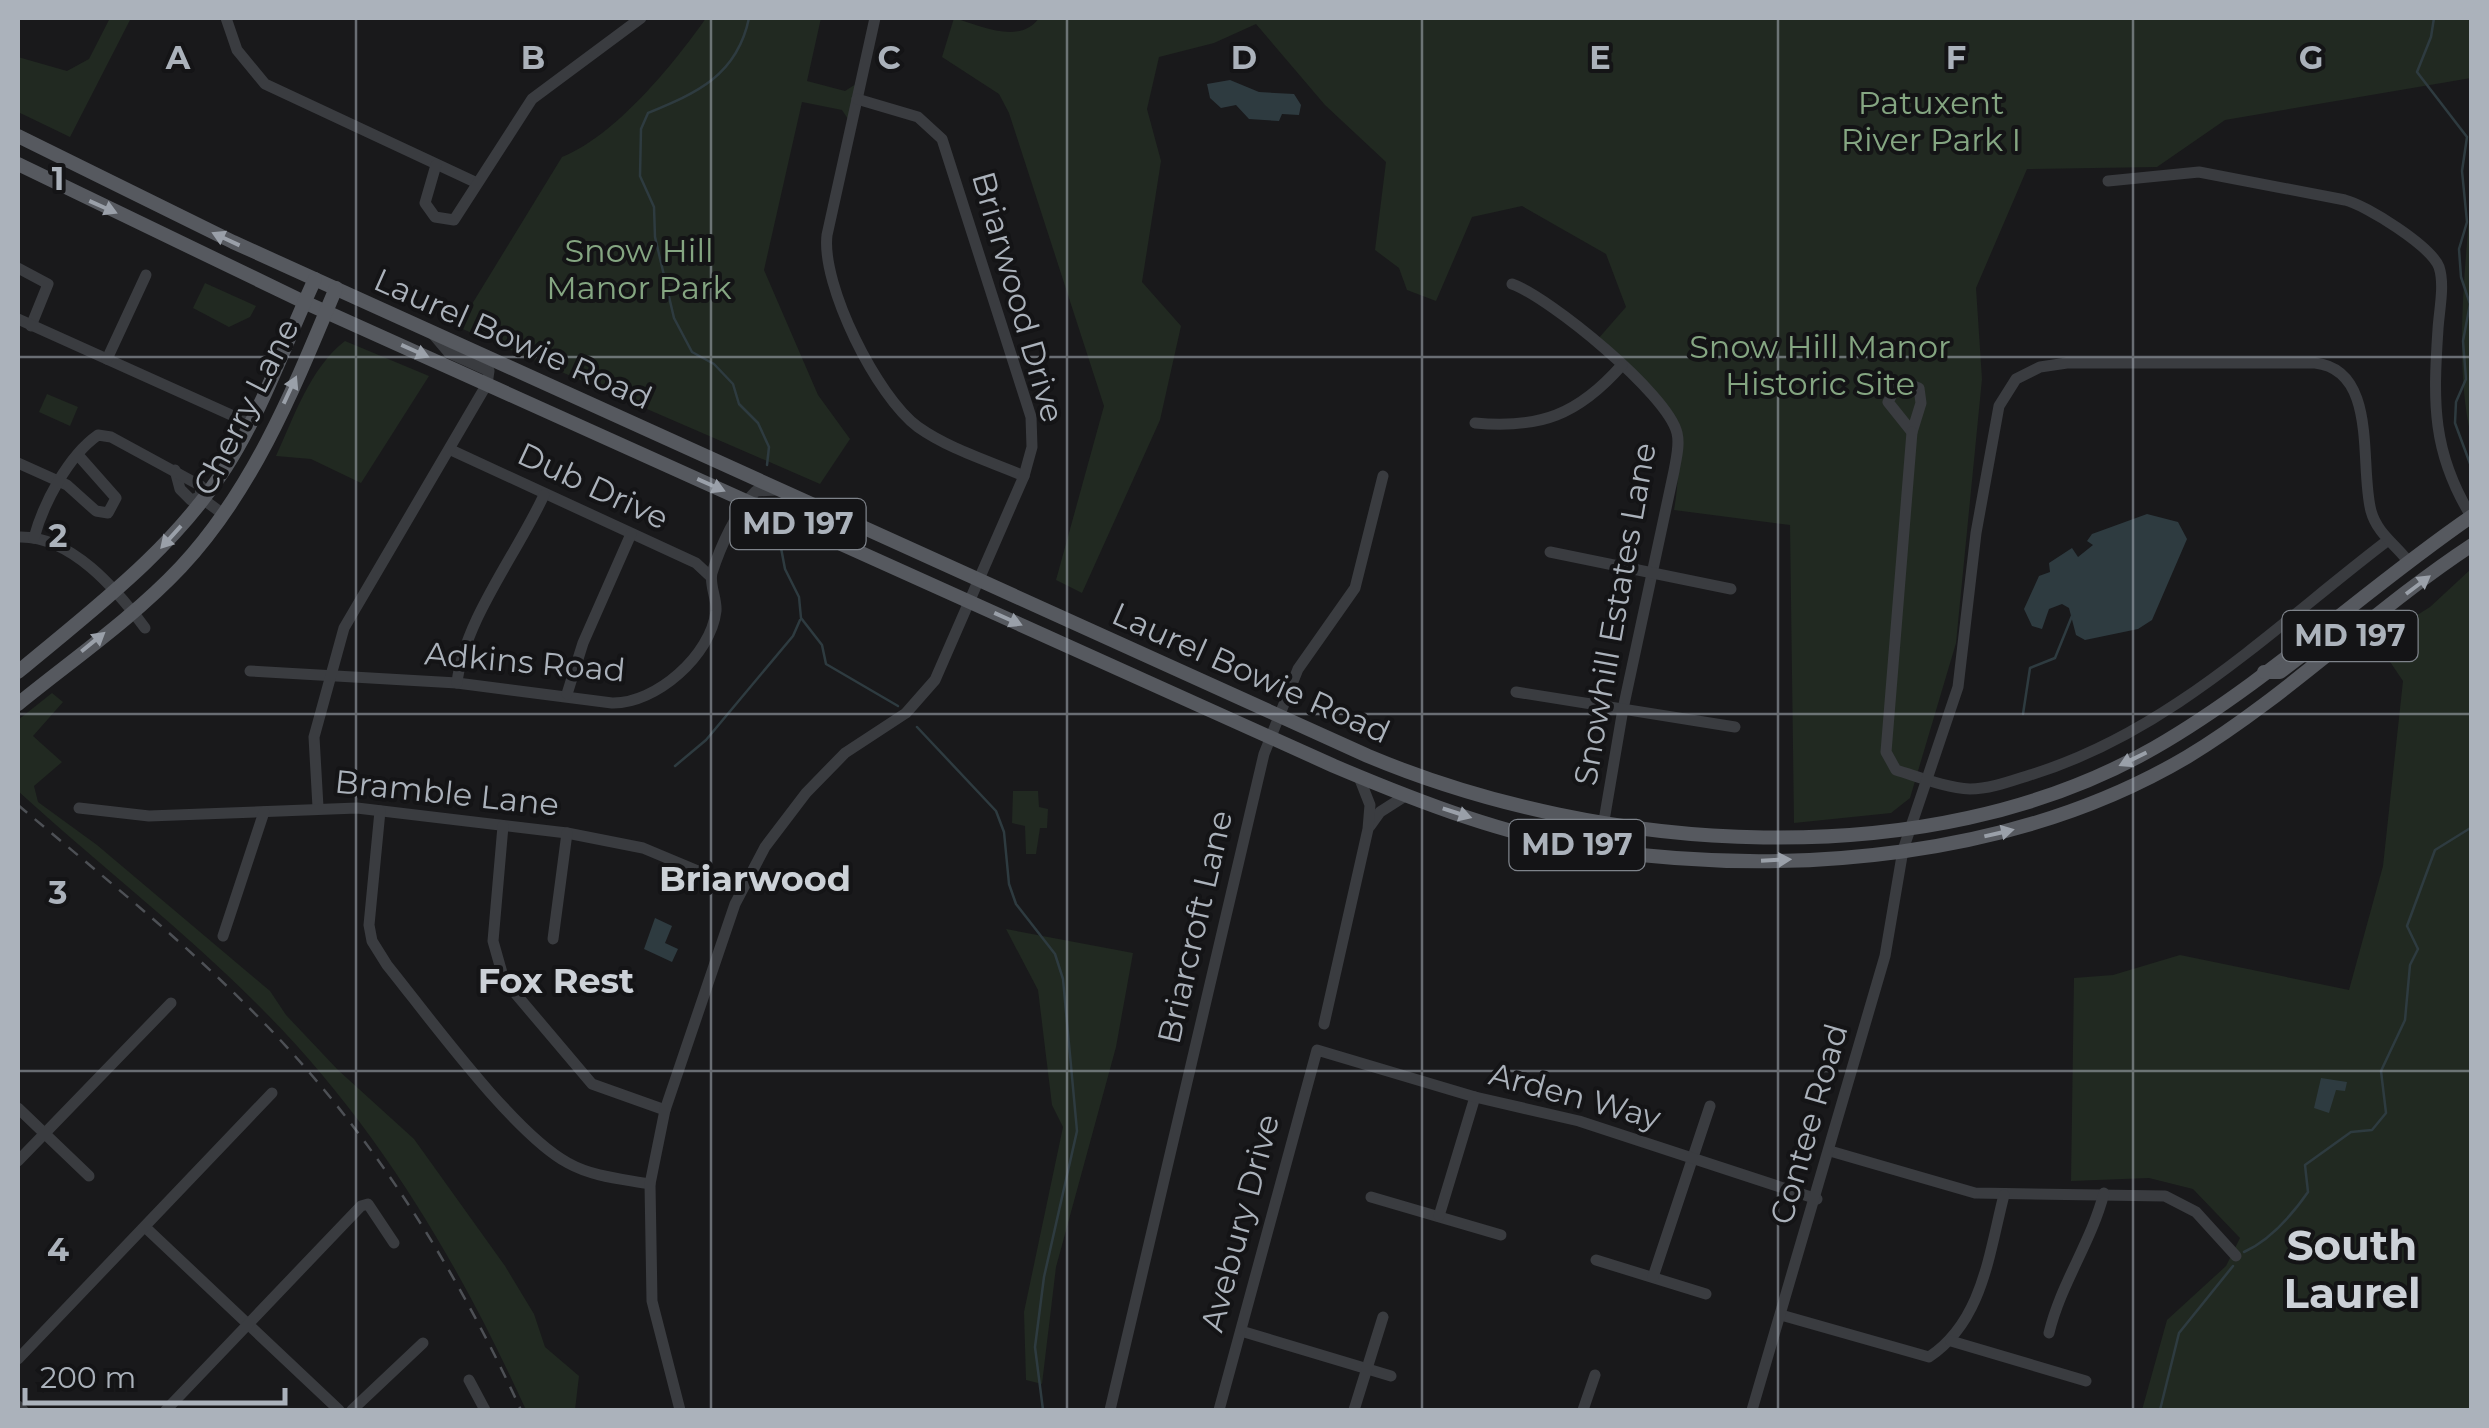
<svg xmlns="http://www.w3.org/2000/svg" width="2489" height="1428" font-family="Montserrat,sans-serif">
  <style>
    .green { fill: #212921 }
    .water { fill: #2e3b40 }
    .lines { fill: none; stroke-linecap: round; stroke-linejoin: round }
    .stream { stroke: #2e3b40; stroke-width: 2.5 }
    .minor { stroke: #3a3c40; stroke-width: 11 }
    .major { stroke: #56595f; stroke-width: 14 }
    .rail { stroke: #4d5055; stroke-width: 2.5; stroke-dasharray: 12 10; stroke-linecap: butt }
    .oneway { fill: #9aa0a9 }
    .grid { fill: none; stroke: #abb2bb; stroke-width: 2.5; stroke-opacity: 0.55 }
    .labels { text-anchor: middle; stroke-width: 8; stroke-linejoin: round; paint-order: stroke }
    .shield { fill: #141416; stroke: #7e838a; stroke-width: 2.5 }
    .shield-label { font-size: 30px; font-weight: bold; fill: #abb2bb }
    .park-label { font-size: 32px; fill: #85a682; stroke: #141416 }
    .street-label { font-size: 32px; fill: #abb2bb; stroke: #141416 }
    .neighbourhood-label { font-size: 35px; font-weight: bold; fill: #ccd1d7; stroke: #141416 }
    .district-label { font-size: 42px; font-weight: bold; fill: #ccd1d7; stroke: #141416 }
    .grid-label { font-size: 32px; text-anchor: middle; font-weight: bold; fill: #abb2bb; stroke: #141416; stroke-width: 8; stroke-linejoin: round; paint-order: stroke }
  </style>
  <rect width="100%" height="100%" fill="#19191b"/>
  <g class="green">
    <path d="M110,18H131L70,137L18,112V57L67,71L89,59Z"/>
    <path d="M706,18H821L807,81L845,91L856,84L848,119L842,110L802,102L764,270L818,395L850,439L820,484L458,327L562,157C615,136 674,64 706,18Z"/>
    <path d="M954,18C981,26 1020,45 1039,18H2472L2471,78L2225,120L2157,167L2027,169L1976,288L1982,379L1956,643L1910,798L1891,813L1794,823L1790,525L1674,510C1690,418 1655,401 1598,339L1626,307L1606,254L1522,206L1472,217L1436,301L1407,290L1399,268L1375,250L1386,162L1325,105L1256,24L1214,43L1159,57L1147,109L1161,161L1142,282L1181,326L1160,420L1082,593L1056,580L1104,406L1009,113L999,94L942,57Z"/>
    <path d="M2471,195L2472,436H2471C2454,363 2465,269 2471,195Z"/>
    <path d="M205,283L256,306L250,317L229,327L193,308Z"/>
    <path d="M345,341L429,376L361,483L311,459L276,456C294,417 310,368 345,341Z"/>
    <path d="M47,394L78,407L70,426L39,412Z"/>
    <path d="M2471,569V1410H2142L2167,1320L2226,1266L2240,1238L2193,1189L2149,1178L2071,1181L2074,978L2113,975L2180,955L2349,990L2383,866L2403,681L2376,641L2430,607Z"/>
    <path d="M52,693L63,702L33,736L62,762L34,786L38,802L97,845L270,991L286,1015L338,1070L414,1139L505,1266L534,1314L545,1347L579,1376L575,1410H526C459,1263 377,1124 261,1008C185,931 98,864 18,791V720Z"/>
    <path d="M1013,791H1038L1039,807L1048,809L1047,828H1040L1036,854H1026L1025,826L1012,823Z"/>
    <path d="M1006,929L1133,953L1116,1047L1056,1267L1042,1384L1026,1380L1024,1312L1063,1127L1052,1105L1038,990Z"/>
  </g>
  <g class="water">
    <path d="M1230,80L1259,92L1294,94L1301,105L1299,115L1282,114L1279,121L1249,119L1236,105L1221,108L1210,98L1207,84Z"/>
    <path d="M2147,514L2178,522L2187,539L2152,620L2138,629L2085,640L2076,635L2069,608L2062,604L2049,609L2042,629L2032,626L2024,609L2039,576L2050,572L2049,563L2072,548L2078,557L2093,545L2087,541L2092,534Z"/>
    <path d="M655,918L672,926L665,943L678,949L672,962L644,949Z"/>
    <path d="M2321,1078L2347,1082L2345,1091L2336,1090L2329,1113L2314,1108Z"/>
  </g>
  <g class="lines">
    <g class="stream">
      <path d="M749,18C737,76 696,93 648,113L641,129L640,176L654,207L655,237L674,318L692,352L714,364L733,384L739,404L758,423L769,447L767,465"/>
      <path d="M2434,18L2431,37L2417,72L2467,137L2462,171L2467,222L2459,249L2461,277L2470,304L2463,341L2466,379L2456,402L2455,423L2472,469"/>
      <path d="M778,532L785,569L799,597L801,618L822,645L826,664L898,706"/>
      <path d="M2023,714L2030,668L2055,658L2072,616"/>
      <path d="M917,727L996,811L1004,832L1009,884L1016,904L1055,954L1063,979L1077,1131L1044,1277L1035,1347L1043,1410"/>
      <path d="M675,766L706,740L793,636L800,620"/>
      <path d="M2244,1252C2270,1240 2292,1215 2308,1192L2305,1165L2351,1132L2372,1130L2386,1113L2381,1071L2405,1020L2410,965L2418,949L2407,926L2435,850L2472,827"/>
      <path d="M2160,1410L2179,1333L2233,1266"/>
    </g>
    <g class="minor">
      <path d="M226,18L237,50L265,84L477,183"/>
      <path d="M875,18L827,235C821,285 877,397 918,427C949,449 989,461 1024,476"/>
      <path d="M436,165L425,203L435,217L454,220L532,99L641,18"/>
      <path d="M2108,181L2199,172L2345,200C2366,205 2431,246 2439,267C2445,285 2439,311 2438,329C2433,403 2432,452 2471,516"/>
      <path d="M18,268L48,284L31,326"/>
      <path d="M1512,284C1549,297 1668,394 1677,433C1680,445 1676,459 1674,471L1623,709L1599,850"/>
      <path d="M18,319L249,423"/>
      <path d="M107,359L146,275"/>
      <path d="M1909,384L1919,388L1921,403L1912,432L1888,402L1895,389Z"/>
      <path d="M1475,423C1540,429 1578,415 1622,365"/>
      <path d="M1912,432L1886,752L1896,770C1919,777 1946,788 1970,789C1990,789 2011,781 2030,775C2169,733 2274,627 2387,541"/>
      <path d="M451,450L696,563L711,577"/>
      <path d="M18,463L67,485L96,511L108,513L116,498L78,455"/>
      <path d="M175,470L180,489L191,500L200,497L223,514"/>
      <path d="M18,537C71,535 117,590 145,628"/>
      <path d="M34,538C43,504 68,456 98,435L111,437L201,486L200,497"/>
      <path d="M1550,552L1731,589"/>
      <path d="M250,671L457,683L612,703C656,704 711,655 716,611C717,598 709,585 712,573C720,547 737,510 756,491L776,490"/>
      <path d="M457,683C464,620 517,554 544,495"/>
      <path d="M1516,692L1735,727"/>
      <path d="M567,694L583,643L631,534"/>
      <path d="M318,807L314,737L344,628L487,384L489,371L449,353L432,333"/>
      <path d="M79,808L149,816L357,808L567,833L643,848L741,889"/>
      <path d="M380,811L369,925L372,941L387,965C429,1017 514,1134 568,1163C593,1177 623,1179 650,1184"/>
      <path d="M503,826L493,941L504,980L592,1084L665,1110"/>
      <path d="M1370,826L1380,812L1405,796"/>
      <path d="M223,936L264,812"/>
      <path d="M553,939L567,833"/>
      <path d="M1324,1024L1368,829L1370,805L1359,777"/>
      <path d="M18,1108L89,1176"/>
      <path d="M1830,1151L1975,1193L2165,1196L2196,1212L2236,1256"/>
      <path d="M18,1161L171,1003"/>
      <path d="M1371,1197L1501,1235"/>
      <path d="M1439,1216L1475,1097"/>
      <path d="M145,1227L339,1410"/>
      <path d="M1596,1260L1706,1294"/>
      <path d="M1653,1277L1710,1106"/>
      <path d="M1781,1315L1929,1357C1983,1321 1989,1253 2004,1195"/>
      <path d="M1241,1331L1391,1376"/>
      <path d="M2049,1333C2061,1283 2091,1243 2104,1193"/>
      <path d="M1951,1341L2086,1381"/>
      <path d="M18,1359L272,1093"/>
      <path d="M469,1380L485,1410"/>
      <path d="M18,1406L23,1410"/>
      <path d="M166,1410L361,1206L368,1204L394,1243"/>
      <path d="M352,1410L423,1343"/>
      <path d="M680,1410L652,1301L650,1184L665,1110L735,904L765,847L806,793L845,753L906,713L935,680L1024,476L1032,447L1031,417L942,139L918,117L857,99"/>
      <path d="M1110,1410L1264,754L1298,669L1355,588L1383,476"/>
      <path d="M1219,1410L1317,1050L1475,1097L1579,1121L1817,1199"/>
      <path d="M1354,1410L1383,1317"/>
      <path d="M1583,1410L1595,1375"/>
      <path d="M1752,1410L1885,956L1903,850L1958,687L1976,533L1999,406L2016,379L2040,367L2067,363H2315C2379,370 2359,466 2371,511C2377,533 2395,544 2408,561"/>
    </g>
    <g class="major">
      <path d="M18,136L233,242L1368,756C1602,854 1927,878 2154,748C2267,683 2364,590 2472,516"/>
      <path d="M18,164L304,302L1334,766C1419,802 1509,837 1600,850C1794,877 2016,858 2187,757C2288,696 2373,610 2472,545"/>
      <path d="M18,672C92,610 173,550 226,467C263,409 286,341 315,279"/>
      <path d="M2264,672H2280L2326,637L2347,639"/>
      <path d="M18,704C72,660 133,618 181,567C254,489 295,386 336,288"/>
    </g>
    <path class="rail" d="M18,805C102,876 190,946 267,1026C375,1138 456,1269 521,1410"/>
  </g>
  <defs><path id="oneway-solid" d="M-6-.8H1V-3.2L6.5 0L1 3.2V.8H-6Z" transform="scale(2.5)"/></defs>
  <g class="oneway">
    <use href="#oneway-solid" transform="translate(103 207) rotate(24)"/>
    <use href="#oneway-solid" transform="translate(226 239) rotate(-155)"/>
    <use href="#oneway-solid" transform="translate(415 351) rotate(24)"/>
    <use href="#oneway-solid" transform="translate(290 390) rotate(-65)"/>
    <use href="#oneway-solid" transform="translate(711 485) rotate(24)"/>
    <use href="#oneway-solid" transform="translate(171 537) rotate(132)"/>
    <use href="#oneway-solid" transform="translate(2418 585) rotate(-37)"/>
    <use href="#oneway-solid" transform="translate(1008 619) rotate(24)"/>
    <use href="#oneway-solid" transform="translate(93 642) rotate(-39)"/>
    <use href="#oneway-solid" transform="translate(2133 759) rotate(154)"/>
    <use href="#oneway-solid" transform="translate(1457 813) rotate(18)"/>
    <use href="#oneway-solid" transform="translate(1999 833) rotate(-13)"/>
    <use href="#oneway-solid" transform="translate(1776 860) rotate(-3)"/>
  </g>
  <path class="grid" d="M356,18V1410M711,18V1410M1067,18V1410M1422,18V1410M1778,18V1410M2133,18V1410M18,357H2472M18,714H2472M18,1071H2472"/>
  <g class="labels">
    <g class="shield">
      <rect x="730.5" y="499" width="135" height="50" rx="8"/>
      <rect x="2282.5" y="611" width="135" height="50" rx="8"/>
      <rect x="1509.5" y="820" width="135" height="50" rx="8"/>
    </g>
    <g class="shield-label">
      <text x="798" y="534">MD 197</text>
      <text x="2350" y="646">MD 197</text>
      <text x="1577" y="855">MD 197</text>
    </g>
    <g class="park-label">
      <text x="1931" y="114">Patuxent<tspan x="1931" dy="37">River Park I</tspan></text>
      <text x="639" y="262">Snow Hill<tspan x="639" dy="37">Manor Park</tspan></text>
      <text x="1820" y="358">Snow Hill Manor<tspan x="1820" dy="37">Historic Site</tspan></text>
    </g>
    <g class="street-label">
      <text transform="translate(1018 297) rotate(74)" y="11">Briarwood Drive</text>
      <text transform="translate(513 339) rotate(24)" y="11">Laurel Bowie Road</text>
      <text transform="translate(246 407) rotate(-63)" y="11">Cherry Lane</text>
      <text transform="translate(593 486) rotate(25)" y="11">Dub Drive</text>
      <text transform="translate(1615 614) rotate(-80)" y="11">Snowhill Estates Lane</text>
      <text transform="translate(525 662) rotate(5)" y="11">Adkins Road</text>
      <text transform="translate(1251 673) rotate(24)" y="11">Laurel Bowie Road</text>
      <text transform="translate(447 793) rotate(6)" y="11">Bramble Lane</text>
      <text transform="translate(1195 927) rotate(-77)" y="11">Briarcroft Lane</text>
      <text transform="translate(1575 1096) rotate(15)" y="11">Arden Way</text>
      <text transform="translate(1809 1124) rotate(-74)" y="11">Contee Road</text>
      <text transform="translate(1240 1223) rotate(-75)" y="11">Avebury Drive</text>
    </g>
    <g class="neighbourhood-label">
      <text x="755" y="891">Briarwood</text>
      <text x="556" y="993">Fox Rest</text>
    </g>
    <g class="district-label">
      <text x="2352" y="1260">South<tspan x="2352" dy="48">Laurel</tspan></text>
    </g>
  </g>
  <g class="grid-label">
    <text x="178" y="69">A</text>
    <text x="533" y="69">B</text>
    <text x="889" y="69">C</text>
    <text x="1244" y="69">D</text>
    <text x="1600" y="69">E</text>
    <text x="1956" y="69">F</text>
    <text x="2311" y="69">G</text>
    <text x="58" y="190">1</text>
    <text x="58" y="547">2</text>
    <text x="58" y="904">3</text>
    <text x="58" y="1261">4</text>
  </g>
  <rect width="2489" height="1428" fill="none" stroke="#abb2bb" stroke-width="40"/>
  <path d="M25 1388v15h260v-15" fill="none" stroke="#abb2bb" stroke-width="5"/>
  <text x="40" y="1388" font-size="30" fill="#abb2bb" stroke="#141416" stroke-width="8" paint-order="stroke">200 m</text>
</svg>
